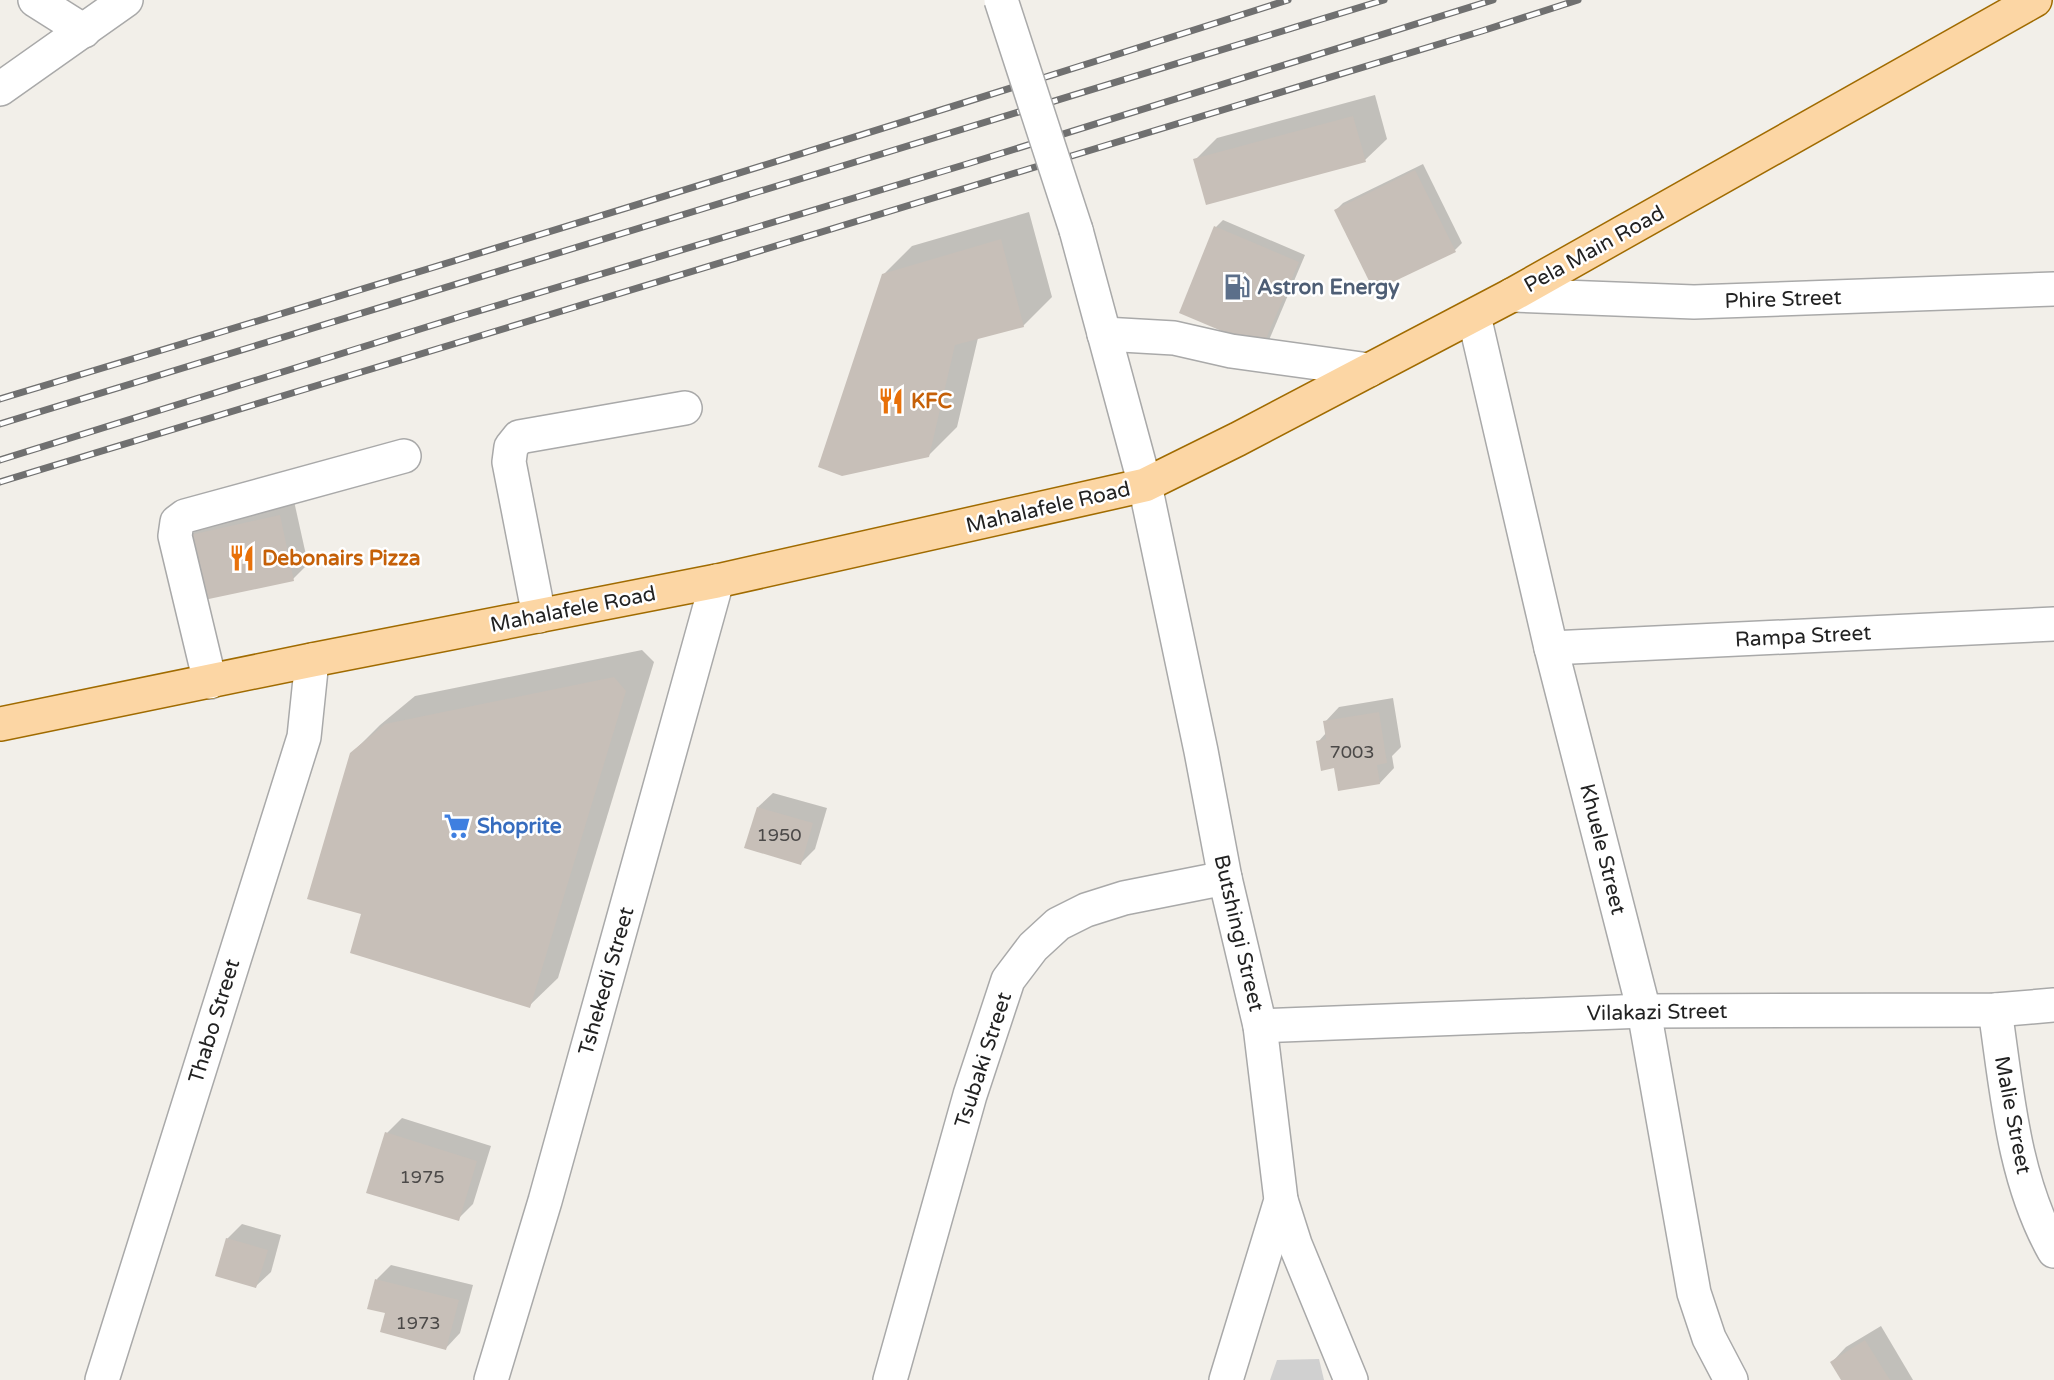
<svg xmlns="http://www.w3.org/2000/svg" width="2054" height="1380" font-family="'Varela Round',sans-serif">
  <style>
    .religious { fill: #d0d0d0 }
    .shadow { fill: #0003 }
    .building { fill: #c7bfb8 }
    .lines { fill: none; stroke-linecap: round; stroke-linejoin: round }
    .minor-casing { stroke: #a9a9a9; stroke-width: 36 }
    .major-casing { stroke: #a06b00; stroke-width: 36 }
    .minor { stroke: #fff; stroke-width: 33 }
    .major { stroke: #fcd6a4; stroke-width: 33 }
    .rail-casing { stroke: #707070; stroke-width: 7 }
    .rail { stroke: #fff; stroke-width: 4.5; stroke-dasharray: 14; stroke-linecap: butt }
    .minor-bridge-casing { stroke: #a9a9a9; stroke-width: 36; stroke-linecap: butt }
    .minor-bridge { stroke: #fff; stroke-width: 33 }
    .labels { text-anchor: middle; stroke-width: 5; stroke-linejoin: round; paint-order: stroke }
    .number-label { font-size: 18px; fill: #4b4948 }
    .street-label { font-size: 21px; fill: #222; stroke: #fff }
    .service-label { font-size: 21px; font-weight: bold; fill: #4e5e75; stroke: #fff; text-anchor: start }
    .food-label { font-size: 21px; font-weight: bold; fill: #c56008; stroke: #fff; text-anchor: start }
    .shop-label { font-size: 21px; font-weight: bold; fill: #366cbe; stroke: #fff; text-anchor: start }
  </style>
  <rect width="100%" height="100%" fill="#f2efe9"/>
  <path class="religious" d="M1319,1359L1324,1380H1270L1277,1360Z"/>
  <g class="shadow">
    <path d="M1375,95L1387,139L1365,160H1195L1217,138Z"/>
    <path d="M1423,164L1462,243L1455,250L1336,210L1343,203Z"/>
    <path d="M1029,212L1052,297L1023,326L978,338L957,427L928,456L883,275L912,246Z"/>
    <path d="M1223,220L1305,255L1269,340L1262,347L1216,227Z"/>
    <path d="M294,501L308,564L293,579L191,535L206,520Z"/>
    <path d="M642,650L654,662L558,978L529,1006L363,913L351,754L380,725L415,696Z"/>
    <path d="M1393,698L1401,747L1392,756L1394,768L1380,783L1336,766L1318,742L1326,733L1325,722L1339,707Z"/>
    <path d="M773,793L827,808L815,849L801,863L758,807Z"/>
    <path d="M402,1118L491,1146L473,1204L458,1219L368,1192L387,1133Z"/>
    <path d="M242,1224L281,1235L271,1272L256,1286L227,1239Z"/>
    <path d="M391,1265L473,1285L460,1333L446,1348L387,1312L377,1279Z"/>
    <path d="M1881,1326L1913,1380H1843L1832,1362L1846,1347Z"/>
  </g>
  <g class="building">
    <path d="M1353,116L1366,162L1206,205L1193,159Z"/>
    <path d="M1415,170L1456,252L1374,291L1334,210Z"/>
    <path d="M1214,226L1299,262L1262,348L1179,313Z"/>
    <path d="M1001,239L1024,327L955,345L929,457L842,476L818,467L882,274Z"/>
    <path d="M280,515L294,581L204,600L190,535Z"/>
    <path d="M614,677L626,691L530,1008L350,953L361,914L307,899L350,753L385,724Z"/>
    <path d="M1379,712L1387,763L1377,765L1380,784L1338,791L1334,768L1321,771L1316,741L1326,739L1323,721Z"/>
    <path d="M757,807L813,823L801,865L744,848Z"/>
    <path d="M385,1132L477,1161L459,1221L366,1193Z"/>
    <path d="M226,1238L268,1250L256,1288L215,1276Z"/>
    <path d="M375,1279L459,1300L446,1350L380,1332L385,1313L367,1309Z"/>
    <path d="M1865,1340L1890,1380H1841L1830,1362Z"/>
  </g>
  <g class="lines">
    <g class="minor-casing">
      <g id="minor">
        <path d="M35,0L84,31"/>
        <path d="M0,89L126,0"/>
        <path d="M1076,230L1145,485L1201,751L1225,878L1260,1026L1281,1200L1226,1380"/>
        <path d="M1512,295L1694,302L2054,289"/>
        <path d="M1474,316L1551,648L1644,1011L1694,1293L1709,1338L1731,1380"/>
        <path d="M1104,334L1174,338L1231,351L1369,370"/>
        <path d="M539,616L509,462L511,447L519,437L685,408"/>
        <path d="M1551,648L2054,624"/>
        <path d="M210,682L175,536L177,522L185,516L404,456"/>
        <path d="M1995,1010C2007,1091 2013,1178 2054,1251"/>
        <path d="M1260,1026L1644,1011L1995,1010L2054,1005"/>
        <path d="M1281,1200L1295,1244L1351,1380"/>
        <path d="M102,1380L304,737L312,660"/>
        <path d="M491,1380L545,1201L717,581"/>
        <path d="M890,1380L970,1095L1008,980L1033,947L1058,924L1086,910L1124,898L1225,878"/>
      </g>
    </g>
    <g class="major-casing">
      <path id="major" d="M0,724L312,660L717,581L1145,485L1238,439L1512,295L2035,0"/>
    </g>
    <use href="#minor" class="minor"/>
    <use href="#major" class="major"/>
    <g class="rail-casing">
      <g id="rail">
        <path d="M0,399C431,269 860,137 1288,0"/>
        <path d="M0,424L1384,0"/>
        <path d="M0,460L462,316L967,164L1493,0"/>
        <path d="M0,482L1482,31L1578,0"/>
      </g>
    </g>
    <use href="#rail" class="rail"/>
    <g class="minor-bridge-casing">
      <path id="minor-bridge" d="M1001,0L1076,230"/>
    </g>
    <use href="#minor-bridge" class="minor-bridge"/>
  </g>
  <defs>
    <g id="fuel-bare" transform="scale(2.07)"><path d="M-5.5-6h7V0h2V4h1.3V-2.5L3-4.5l.8-.8L6-3V5H2.5V1h-1V6h-7ZM-4.2-4.7v3.2H.2V-4.7Z" fill="#5c6f8a" stroke="#fff" stroke-width="2.5" paint-order="stroke"/></g>
    <g id="restaurant-bare" transform="scale(2.07)"><path d="M-5-6h1v4h1v-4h1v4h1v-4h1v5L-1.5 .5V6h-2V.5L-5-1ZM5-6V6H3V1.5H1.5Q1.5-4 5-6Z" fill="#e8710a" stroke="#fff" stroke-width="2.5" paint-order="stroke"/></g>
    <g id="supermarket-bare" transform="scale(2.07)"><path d="M-6-5.5h2.5l.6 2H6L4.5 2H-2.5L-4.4-4H-6ZM-1.5 3.2a1.3 1.3 0 1 0 .1 0ZM3 3.2a1.3 1.3 0 1 0 .1 0Z" fill="#3f7fe0" stroke="#fff" stroke-width="2.5" paint-order="stroke"/></g>
  </defs>
  <g fill-rule="evenodd">
    <use href="#fuel-bare" x="1237" y="287"/>
    <use href="#restaurant-bare" x="891" y="401"/>
    <use href="#restaurant-bare" x="242" y="558"/>
    <use href="#supermarket-bare" x="457" y="826"/>
  </g>
  <g class="labels">
    <g class="number-label">
      <text x="1352" y="758">7003</text>
      <text x="779" y="841">1950</text>
      <text x="422" y="1183">1975</text>
      <text x="418" y="1329">1973</text>
    </g>
    <g class="street-label">
      <text transform="translate(1594 249) rotate(-29)" y="7">Pela Main Road</text>
      <text transform="translate(1783 299) rotate(-2)" y="7">Phire Street</text>
      <text transform="translate(1048 507) rotate(-13)" y="7">Mahalafele Road</text>
      <text transform="translate(573 609) rotate(-11)" y="7">Mahalafele Road</text>
      <text transform="translate(1803 636) rotate(-3)" y="7">Rampa Street</text>
      <text transform="translate(1603 849) rotate(76)" y="7">Khuele Street</text>
      <text transform="translate(1239 933) rotate(77)" y="7">Butshingi Street</text>
      <text transform="translate(606 981) rotate(-74)" y="7">Tshekedi Street</text>
      <text transform="translate(1657 1012) rotate(-1)" y="7">Vilakazi Street</text>
      <text transform="translate(214 1021) rotate(-73)" y="7">Thabo Street</text>
      <text transform="translate(983 1060) rotate(-72)" y="7">Tsubaki Street</text>
      <text transform="translate(2013 1115) rotate(79)" y="7">Malie Street</text>
    </g>
    <g class="service-label">
      <text x="1257" y="294">Astron Energy</text>
    </g>
    <g class="food-label">
      <text x="911" y="408">KFC</text>
      <text x="262" y="565">Debonairs Pizza</text>
    </g>
    <g class="shop-label">
      <text x="477" y="833">Shoprite</text>
    </g>
  </g>
</svg>
